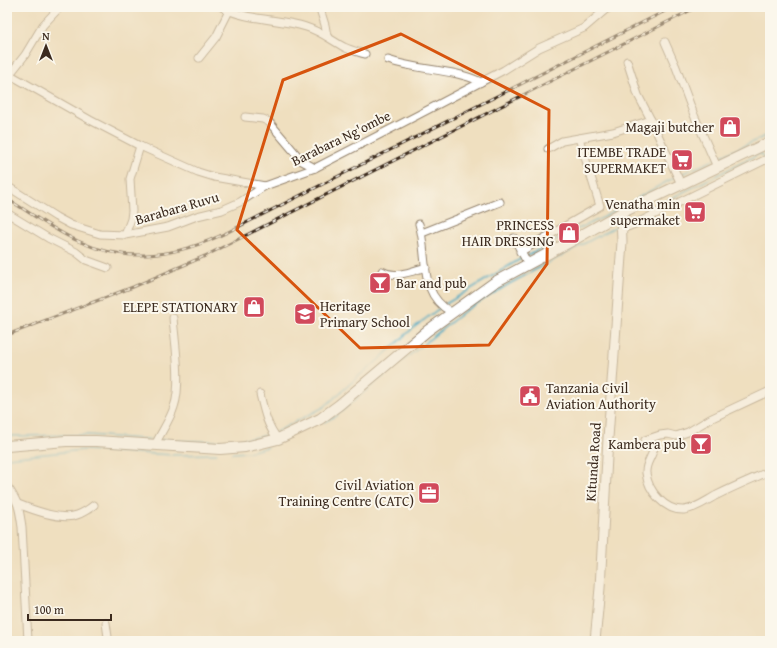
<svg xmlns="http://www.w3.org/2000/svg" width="777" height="648" font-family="'Gentium Book Plus',serif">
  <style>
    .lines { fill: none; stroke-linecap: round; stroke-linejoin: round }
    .stream { stroke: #45a9c4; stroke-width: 1.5 }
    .street-casing { stroke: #95846e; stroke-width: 9 }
    .secondary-casing { stroke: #95846e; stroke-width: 11 }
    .primary-casing { stroke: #95846e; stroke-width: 12 }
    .street { stroke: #fff; stroke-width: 7 }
    .secondary { stroke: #fff; stroke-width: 9 }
    .primary { stroke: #fff; stroke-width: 10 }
    .rail-casing { stroke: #3b2a1e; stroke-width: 3 }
    .rail { stroke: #fbf7ec; stroke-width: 1.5; stroke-dasharray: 4.5; stroke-linecap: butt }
    .marked { fill: none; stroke: #d7540e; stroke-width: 3; stroke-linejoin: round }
    .labels { text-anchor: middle; stroke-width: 4; stroke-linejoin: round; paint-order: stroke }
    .poi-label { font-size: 14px; fill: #3b2a1e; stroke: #fbf7ec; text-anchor: end }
    .street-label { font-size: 14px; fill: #3b2a1e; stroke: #fbf7ec }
  </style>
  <rect width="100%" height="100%" fill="#fbf7ec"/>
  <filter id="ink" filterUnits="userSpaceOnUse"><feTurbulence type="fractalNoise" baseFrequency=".025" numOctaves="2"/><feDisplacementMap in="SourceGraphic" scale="8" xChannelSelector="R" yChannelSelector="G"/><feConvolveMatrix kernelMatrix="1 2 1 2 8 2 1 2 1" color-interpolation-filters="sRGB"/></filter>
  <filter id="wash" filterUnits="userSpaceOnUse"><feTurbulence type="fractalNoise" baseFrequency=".012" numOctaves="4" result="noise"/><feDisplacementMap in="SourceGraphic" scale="16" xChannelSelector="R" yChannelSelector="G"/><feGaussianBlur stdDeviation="0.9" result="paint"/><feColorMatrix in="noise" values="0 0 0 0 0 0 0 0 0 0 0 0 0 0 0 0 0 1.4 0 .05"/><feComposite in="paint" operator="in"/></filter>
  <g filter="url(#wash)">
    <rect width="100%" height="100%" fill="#efdfbf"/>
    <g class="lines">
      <g class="stream">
        <path d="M715,159L770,134"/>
        <path d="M765,163L770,172"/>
        <path d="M679,175L712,161"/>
        <path d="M624,222L761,153L763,158"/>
        <path d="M527,256L569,233L602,218L675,177"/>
        <path d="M444,305L522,258"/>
        <path d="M324,422L336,416L369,388L466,310L509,284L617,226"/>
        <path d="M276,432L324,407L360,375L374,364L412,329L441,307"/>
        <path d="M7,436L88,435L156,440"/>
        <path d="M159,440C197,441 234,444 271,434"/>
        <path d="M232,453L249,452L268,447"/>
        <path d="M7,458L83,450L174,455L217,454"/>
      </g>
    </g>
  </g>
  <g filter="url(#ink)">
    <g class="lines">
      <g class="street-casing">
        <g id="street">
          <path d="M222,7C246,21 279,18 306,27C320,31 331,40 344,47C350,50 358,52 365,54"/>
          <path d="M595,7L605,10"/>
          <path d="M320,9L325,25L327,36"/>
          <path d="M665,42L676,67L694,115L717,167"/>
          <path d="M199,58L216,37L229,11"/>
          <path d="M388,60C419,71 451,68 481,82"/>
          <path d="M627,61L638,95L651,120L681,184"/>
          <path d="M7,73L90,120L140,146L198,172L214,177L265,186L315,168L416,116L504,70L539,48L584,28L605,10L611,7"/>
          <path d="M10,74L25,55L43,25L60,7"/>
          <path d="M245,117L263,119L269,122L302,161L315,168"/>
          <path d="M548,149L562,141L613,132L651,120"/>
          <path d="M7,186L56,217L71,225L100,234L125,235L168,227L197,216L222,210L240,202L265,186"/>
          <path d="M7,213L48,238L76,252L86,260L108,268"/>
          <path d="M419,224C429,256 417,293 451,312"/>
          <path d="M622,229L635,224L769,158"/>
          <path d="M422,233L500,202"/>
          <path d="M125,235L131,219L132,211L130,179L140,146"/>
          <path d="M514,238L528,264"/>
          <path d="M520,252L600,206L579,138"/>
          <path d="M382,271C395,279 412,271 426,267"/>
          <path d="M770,391L710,419L688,432L676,436L668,434L660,435L645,440L650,443L654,447C653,456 645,463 646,473C648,491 665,511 684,510C696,509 707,500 717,495C735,486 752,479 770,471"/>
          <path d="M260,394C264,411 267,426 278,439"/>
          <path d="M155,445C161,432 170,420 174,407C182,385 175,342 173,318"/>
          <path d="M7,486C19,503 19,507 22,527L28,641"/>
          <path d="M18,504C33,510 62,521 77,515C83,513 89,509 94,505"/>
          <path d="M106,623L108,637L109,641"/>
        </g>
      </g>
      <g class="secondary-casing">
        <path id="secondary" d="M595,641L600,588L608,438L622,242L621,213"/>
      </g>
      <g class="primary-casing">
        <path id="primary" d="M7,446L66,441H96L220,449L245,447L278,439L320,419L339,405L427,331L495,282L575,239L621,213L770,142"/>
      </g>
      <use href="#street" class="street"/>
      <use href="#secondary" class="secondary"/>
      <use href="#primary" class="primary"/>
      <g class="rail-casing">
        <g id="rail">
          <path d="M7,199C31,213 53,230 78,241C129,265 179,256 228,232L673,7"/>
          <path d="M7,335L133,287L205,256L697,7"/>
        </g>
      </g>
      <use href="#rail" class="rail"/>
    </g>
  </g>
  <path d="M0 0H777V648H0ZM401,34L549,110L547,264L489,345L360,348L237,230L283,80Z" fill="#efdfbf" fill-opacity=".55" fill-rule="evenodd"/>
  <path class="marked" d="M401,34L549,110L547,264L489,345L360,348L237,230L283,80Z"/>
  <defs>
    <g id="shop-square" transform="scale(1.15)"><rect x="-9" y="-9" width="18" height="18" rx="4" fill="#d1495b" stroke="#fbf7ec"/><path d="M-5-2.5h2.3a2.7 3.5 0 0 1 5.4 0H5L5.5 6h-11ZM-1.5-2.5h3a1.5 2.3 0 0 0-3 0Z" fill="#fff"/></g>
    <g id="supermarket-square" transform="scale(1.15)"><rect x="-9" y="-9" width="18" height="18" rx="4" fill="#d1495b" stroke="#fbf7ec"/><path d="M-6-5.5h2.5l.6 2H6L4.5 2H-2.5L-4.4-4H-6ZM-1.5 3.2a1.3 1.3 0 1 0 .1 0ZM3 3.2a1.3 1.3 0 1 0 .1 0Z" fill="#fff"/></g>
    <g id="bar-square" transform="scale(1.15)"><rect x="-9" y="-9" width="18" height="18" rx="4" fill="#d1495b" stroke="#fbf7ec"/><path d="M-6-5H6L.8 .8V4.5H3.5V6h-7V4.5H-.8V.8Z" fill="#fff"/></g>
    <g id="school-square" transform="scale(1.15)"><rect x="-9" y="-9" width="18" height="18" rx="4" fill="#d1495b" stroke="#fbf7ec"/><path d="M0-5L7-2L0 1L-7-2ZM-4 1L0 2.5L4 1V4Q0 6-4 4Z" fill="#fff"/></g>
    <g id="civic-square" transform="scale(1.15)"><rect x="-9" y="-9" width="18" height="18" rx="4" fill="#d1495b" stroke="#fbf7ec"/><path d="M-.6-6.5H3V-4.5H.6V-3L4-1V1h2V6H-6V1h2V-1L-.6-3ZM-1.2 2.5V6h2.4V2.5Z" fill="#fff"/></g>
    <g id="office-square" transform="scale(1.15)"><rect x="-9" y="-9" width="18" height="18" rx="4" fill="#d1495b" stroke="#fbf7ec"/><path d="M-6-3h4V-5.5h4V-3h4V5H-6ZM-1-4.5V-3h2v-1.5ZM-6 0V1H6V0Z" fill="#fff"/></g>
  </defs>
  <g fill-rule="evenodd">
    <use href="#shop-square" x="730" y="127"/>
    <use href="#supermarket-square" x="682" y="160"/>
    <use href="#supermarket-square" x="695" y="212"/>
    <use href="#shop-square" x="569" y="233"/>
    <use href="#bar-square" x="380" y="283"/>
    <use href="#shop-square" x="254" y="307"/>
    <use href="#school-square" x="305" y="314"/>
    <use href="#civic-square" x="530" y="396"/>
    <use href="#bar-square" x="701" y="444"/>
    <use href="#office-square" x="429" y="493"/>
  </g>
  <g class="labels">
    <g class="poi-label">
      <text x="714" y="132">Magaji butcher</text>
      <text x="666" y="157">ITEMBE TRADE<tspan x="666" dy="16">SUPERMAKET</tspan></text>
      <text x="680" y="209">Venatha min<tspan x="680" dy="16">supermaket</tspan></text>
      <text x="554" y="230">PRINCESS<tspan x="554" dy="16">HAIR DRESSING</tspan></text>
      <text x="396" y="288" text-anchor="start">Bar and pub</text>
      <text x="320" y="311" text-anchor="start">Heritage<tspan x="320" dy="16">Primary School</tspan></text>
      <text x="238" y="312">ELEPE STATIONARY</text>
      <text x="546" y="393" text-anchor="start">Tanzania Civil<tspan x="546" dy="16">Aviation Authority</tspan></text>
      <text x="686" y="449">Kambera pub</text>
      <text x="414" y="490">Civil Aviation<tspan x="414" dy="16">Training Centre (CATC)</tspan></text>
    </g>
    <g class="street-label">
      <text transform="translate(341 138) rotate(-26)" y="5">Barabara Ng'ombe</text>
      <text transform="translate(177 208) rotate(-16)" y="5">Barabara Ruvu</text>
      <text transform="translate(593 462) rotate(-86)" y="5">Kitunda Road</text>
    </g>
  </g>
  <rect width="777" height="648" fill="none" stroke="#fbf7ec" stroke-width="24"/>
  <g transform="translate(46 46)" stroke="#fbf7ec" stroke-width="3" paint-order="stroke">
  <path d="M0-3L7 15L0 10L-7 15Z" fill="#3b2a1e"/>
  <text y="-6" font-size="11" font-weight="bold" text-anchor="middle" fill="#3b2a1e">N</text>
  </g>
  <path d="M28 614v6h83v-6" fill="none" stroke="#3b2a1e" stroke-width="2"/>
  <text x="34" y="614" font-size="12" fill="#3b2a1e" stroke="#fbf7ec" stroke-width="3" paint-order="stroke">100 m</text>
</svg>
